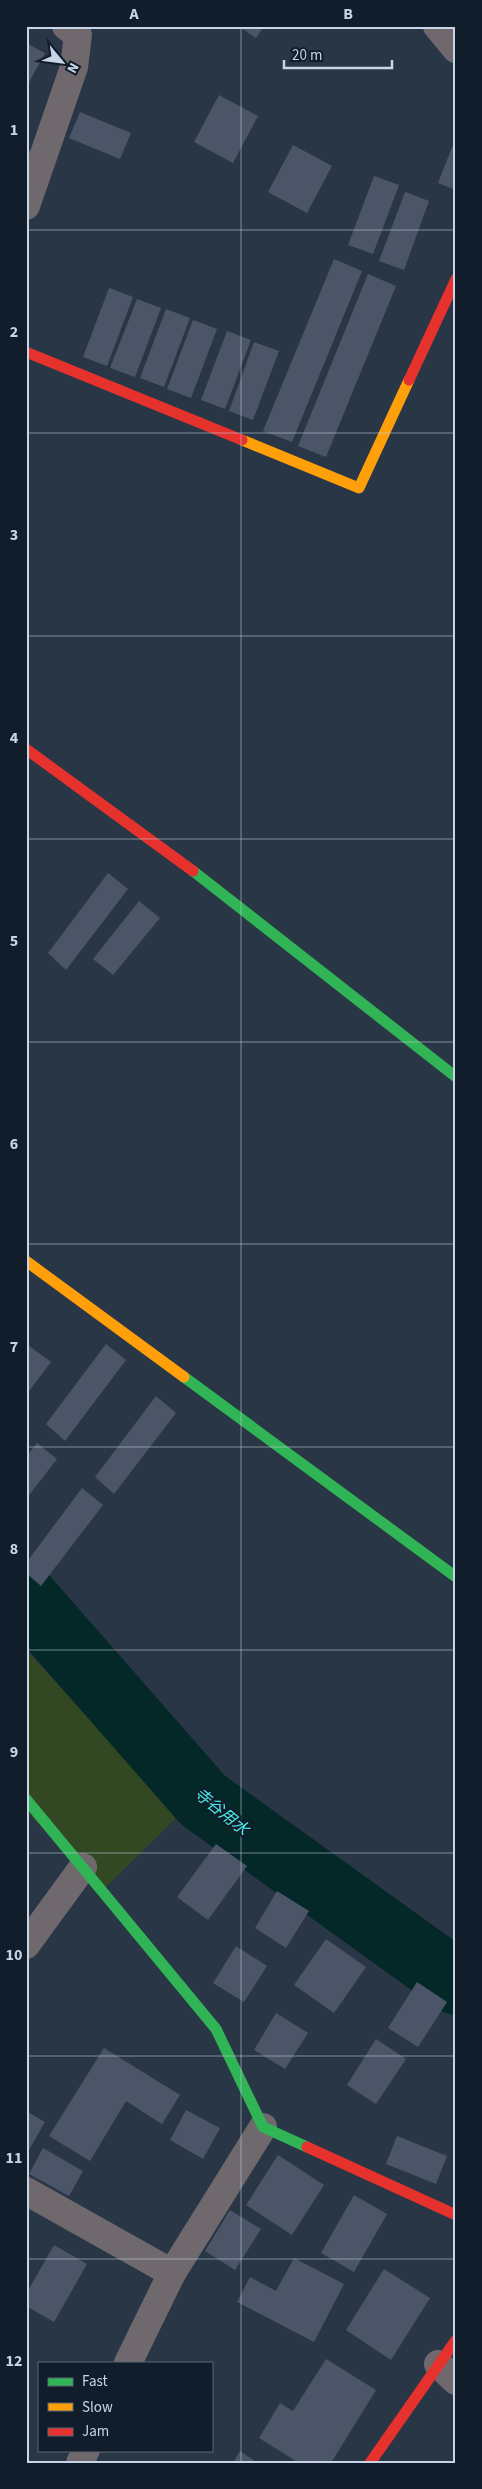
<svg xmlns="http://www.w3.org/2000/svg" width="482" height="2489" font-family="'Source Sans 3','Noto Sans JP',sans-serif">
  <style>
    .green { fill: #314823 }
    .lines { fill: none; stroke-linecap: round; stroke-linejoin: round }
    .river { stroke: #042727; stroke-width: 65 }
    .building { fill: #4c5568 }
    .street { stroke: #6f696e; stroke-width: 28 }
    .fast { stroke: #30b455; stroke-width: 11 }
    .slow { stroke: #ff9f0a; stroke-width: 11 }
    .jam { stroke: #e5322d; stroke-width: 11 }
    .grid { fill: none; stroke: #c6d5e8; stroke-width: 1; stroke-opacity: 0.55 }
    .labels { text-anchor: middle; stroke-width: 4.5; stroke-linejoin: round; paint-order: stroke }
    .water-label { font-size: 16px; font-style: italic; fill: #49eeeb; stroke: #111d2a }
    .neatline { fill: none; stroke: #c6d5e8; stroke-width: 2 }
    .grid-label { font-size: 16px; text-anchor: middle; font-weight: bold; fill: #c6d5e8 }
  </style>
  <rect width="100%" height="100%" fill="#293646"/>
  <path class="green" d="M26,1650L179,1815L102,1891L26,1811Z"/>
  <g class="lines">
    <path class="river" d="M26,1598L203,1800L456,1982"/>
  </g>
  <g class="building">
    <path d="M238,26H264L256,38Z"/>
    <path d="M26,43L45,53L26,88Z"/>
    <path d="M219,95L258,116L233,163L194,142Z"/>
    <path d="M80,112L131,133L120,159L69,138Z"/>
    <path d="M456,137V190L438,183Z"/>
    <path d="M293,145L332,166L307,213L268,192Z"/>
    <path d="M26,148L33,152L26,164Z"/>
    <path d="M374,176L399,185L373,254L348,245Z"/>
    <path d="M405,192L429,201L404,270L379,261Z"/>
    <path d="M334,259L362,271L292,442L263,431Z"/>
    <path d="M368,274L396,286L326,457L298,446Z"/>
    <path d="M109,288L133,297L107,366L83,357Z"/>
    <path d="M137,299L161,308L135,377L110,368Z"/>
    <path d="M166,309L190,318L164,387L140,378Z"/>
    <path d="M193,320L217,329L191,398L167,389Z"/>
    <path d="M227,331L251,340L225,409L201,400Z"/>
    <path d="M254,342L279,351L253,420L229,411Z"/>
    <path d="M108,873L128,889L66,970L48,953Z"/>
    <path d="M139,901L160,918L113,975L93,959Z"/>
    <path d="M106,1344L126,1360L65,1441L46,1424Z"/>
    <path d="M29,1346L51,1362L26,1395V1350Z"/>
    <path d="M156,1396L176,1413L114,1494L95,1477Z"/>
    <path d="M37,1443L57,1459L26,1499V1457Z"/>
    <path d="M82,1488L103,1505L41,1586L26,1573V1563Z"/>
    <path d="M216,1844L247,1866L208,1920L177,1897Z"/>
    <path d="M277,1891L309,1911L286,1948L255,1928Z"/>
    <path d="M326,1939L366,1967L334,2013L294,1985Z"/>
    <path d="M236,1946L267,1966L244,2002L213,1983Z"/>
    <path d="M417,1982L447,2002L418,2047L388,2028Z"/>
    <path d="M276,2013L308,2033L285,2069L254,2050Z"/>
    <path d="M376,2039L406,2059L376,2104L347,2085Z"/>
    <path d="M104,2048L180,2095L162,2124L126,2101L90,2161L49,2136Z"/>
    <path d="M186,2110L220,2128L203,2159L170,2140Z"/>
    <path d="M26,2111L45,2122L26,2155Z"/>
    <path d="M397,2136L447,2156L436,2184L386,2164Z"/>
    <path d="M43,2148L83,2171L69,2196L29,2174Z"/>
    <path d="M278,2155L324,2185L292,2235L246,2205Z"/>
    <path d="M354,2195L387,2214L354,2272L321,2253Z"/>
    <path d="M230,2210L261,2229L235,2270L205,2251Z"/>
    <path d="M54,2245L87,2264L54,2322L26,2306V2294Z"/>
    <path d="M294,2258L344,2284L314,2342L237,2302L250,2277L276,2291Z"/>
    <path d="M384,2269L430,2298L391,2360L346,2330Z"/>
    <path d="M326,2359L376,2390L331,2463H299L259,2438L280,2403L293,2411Z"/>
    <path d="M240,2451L258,2463H233Z"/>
  </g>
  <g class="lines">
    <g class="street">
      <path d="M437,26L456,49"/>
      <path d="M26,206L74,67L78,35L66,26"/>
      <path d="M26,1945L83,1867"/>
      <path d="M26,2191L172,2273"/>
      <path d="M128,2363L172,2273L263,2127"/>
      <path d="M438,2364L456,2381"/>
      <path d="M80,2463L86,2450"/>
    </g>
    <g class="fast">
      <path d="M193,871L456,1077"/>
      <path d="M184,1377L456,1577"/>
      <path d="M26,1799L216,2029L263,2127L307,2147"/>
    </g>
    <g class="slow">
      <path d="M242,440L359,488L409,380"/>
      <path d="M26,1261L184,1377"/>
    </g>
    <g class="jam">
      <path d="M26,352L242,440"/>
      <path d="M409,380L456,279"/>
      <path d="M26,749L193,871"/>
      <path d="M307,2147L456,2215"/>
      <path d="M370,2463L456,2340"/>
    </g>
  </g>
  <path class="grid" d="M241,26V2463M26,230H456M26,433H456M26,636H456M26,839H456M26,1042H456M26,1244H456M26,1447H456M26,1650H456M26,1853H456M26,2056H456M26,2259H456"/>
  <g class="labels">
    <g class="water-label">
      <text transform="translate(222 1811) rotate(39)" y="6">寺谷用水</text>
    </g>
  </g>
  <rect width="482" height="2489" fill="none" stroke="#111d2a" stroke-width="55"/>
  <rect x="38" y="2362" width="175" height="90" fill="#111d2a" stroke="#596776"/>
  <rect x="48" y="2378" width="25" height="8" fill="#30b455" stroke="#596776"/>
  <text x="82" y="2386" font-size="15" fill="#c6d5e8">Fast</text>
  <rect x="48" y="2403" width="25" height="8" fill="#ff9f0a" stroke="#596776"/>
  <text x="82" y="2412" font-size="15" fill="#c6d5e8">Slow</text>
  <rect x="48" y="2428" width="25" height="8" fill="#e5322d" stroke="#596776"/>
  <text x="82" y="2436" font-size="15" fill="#c6d5e8">Jam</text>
  <g transform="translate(62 62) rotate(119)" stroke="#111d2a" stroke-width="4" paint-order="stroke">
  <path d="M0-4L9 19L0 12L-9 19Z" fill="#c6d5e8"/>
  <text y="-8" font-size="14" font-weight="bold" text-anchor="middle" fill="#c6d5e8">N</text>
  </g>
  <path d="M284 60v8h108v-8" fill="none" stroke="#c6d5e8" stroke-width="2.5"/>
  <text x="292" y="60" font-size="15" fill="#c6d5e8" stroke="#111d2a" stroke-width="4" paint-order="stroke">20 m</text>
  <rect x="28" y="28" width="426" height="2434" class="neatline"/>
  <g class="grid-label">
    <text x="134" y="19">A</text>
    <text x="348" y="19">B</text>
    <text x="14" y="135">1</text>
    <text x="14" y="337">2</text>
    <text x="14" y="540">3</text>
    <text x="14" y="743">4</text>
    <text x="14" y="946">5</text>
    <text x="14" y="1149">6</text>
    <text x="14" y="1352">7</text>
    <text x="14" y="1554">8</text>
    <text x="14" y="1757">9</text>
    <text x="14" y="1960">10</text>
    <text x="14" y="2163">11</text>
    <text x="14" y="2366">12</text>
  </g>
</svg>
